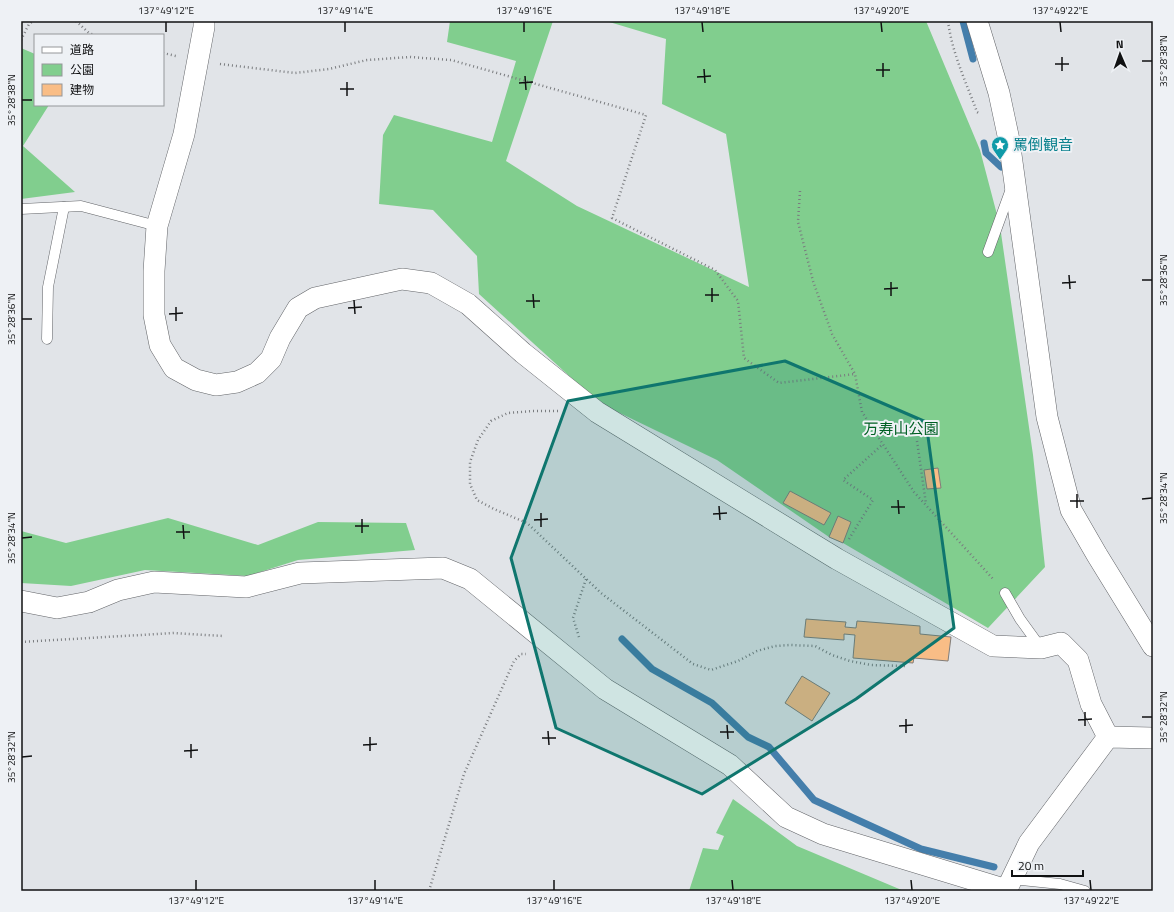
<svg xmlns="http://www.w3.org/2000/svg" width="1174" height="912" font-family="'Titillium Web','Noto Sans JP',sans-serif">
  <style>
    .green { fill: #81ce8e }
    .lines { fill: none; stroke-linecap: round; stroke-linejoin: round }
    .stream { stroke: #447eab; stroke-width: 7 }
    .building { fill: #f9bd86; stroke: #817d7a }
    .lane-casing { stroke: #626468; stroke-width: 11 }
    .street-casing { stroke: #626468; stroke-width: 22 }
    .path { stroke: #7a7c7f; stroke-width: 2.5; stroke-dasharray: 1 3; stroke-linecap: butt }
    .lane { stroke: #fff; stroke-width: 10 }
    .street { stroke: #fff; stroke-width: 21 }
    .marked { fill: #0f766e; fill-opacity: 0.2; stroke: #0f766e; stroke-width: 3; stroke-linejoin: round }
    .ticks { fill: none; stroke: #101112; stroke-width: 1.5 }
    .labels { text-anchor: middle; stroke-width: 4; stroke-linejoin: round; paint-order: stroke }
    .culture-label { font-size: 15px; fill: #0d838f; stroke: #eef1f5; text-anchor: start }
    .park-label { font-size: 15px; fill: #006024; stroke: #eef1f5 }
    .neatline { fill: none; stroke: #101112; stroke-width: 1.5 }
    .ticks-label { font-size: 10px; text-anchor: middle; fill: #101112 }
  </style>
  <rect width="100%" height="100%" fill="#e1e4e8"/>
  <g class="green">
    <path d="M450,21H553L506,161L577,206L749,287L726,134L662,104L666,39L606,21H926L980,150L1000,226L1033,455L1045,567L988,628L843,543L829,537L717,460L599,403L479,294L477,256L433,210L379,204L383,135L394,115L492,142L516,61L447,42Z"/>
    <path d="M21,48L35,54V105H49L23,146L75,192L21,199Z"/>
    <path d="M168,518L258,545L318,522L406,523L415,550L298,560L248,576L145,570L71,586L21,583V531L66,543Z"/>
    <path d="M733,799L797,846L904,891H689L703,848L718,850L724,836L716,833Z"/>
  </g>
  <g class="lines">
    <g class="stream">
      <path d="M963,21L973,59"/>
      <path d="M984,143L986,153L1001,167"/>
      <path d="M622,639L652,669L712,703L748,737L769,747L814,800L921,849L994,867"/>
    </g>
  </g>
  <g class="building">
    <path d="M938,468L941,488L927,489L924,470Z"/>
    <path d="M790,491L831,513L824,525L783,503Z"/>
    <path d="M838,516L851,522L843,543L829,537Z"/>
    <path d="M806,619L846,622L845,627L856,628L857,621L920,626V634L951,637L948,661L914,658L913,663L853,658L855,635L844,634V640L804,637Z"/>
    <path d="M802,676L830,693L812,721L785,703Z"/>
  </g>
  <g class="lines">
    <g class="lane-casing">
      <g id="lane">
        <path d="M21,209L81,206L157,226"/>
        <path d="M988,252L1011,189"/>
        <path d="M47,339L48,287L64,207"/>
        <path d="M1005,593L1020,619L1041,648"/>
        <path d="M1012,879L1060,884L1085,891"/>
      </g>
    </g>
    <g class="street-casing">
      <g id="street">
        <path d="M204,21V27L184,134L157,226L154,271V315L160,345L174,368L196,380L216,385L237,382L257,373L271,359L280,338L298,308L315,298L402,279L431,283L468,304L523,353L597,412L837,559L993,646L1041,648L1061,643L1078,660L1091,704L1108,737"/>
        <path d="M977,21L999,93L1009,140L1047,417L1071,510L1097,555L1153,646"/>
        <path d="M21,601L57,608L89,602L118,590L154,582L246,587L300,573L443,568L470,579L605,689L730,765L786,817L823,834L1007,890"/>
        <path d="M1006,891L1029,843L1108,737L1153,738"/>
      </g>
    </g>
    <g class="path">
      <path d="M76,21L89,33L94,35"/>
      <path d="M948,21C952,53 966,82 977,112L980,114"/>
      <path d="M21,40L29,24L33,21"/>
      <path d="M163,53L176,56"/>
      <path d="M220,64L295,73L329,69L367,60L410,57L451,60L646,115L612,218L715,270L738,301L744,358L779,383L855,374"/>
      <path d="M800,191L798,222L813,281L832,334L855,374L862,412L914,492L994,580"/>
      <path d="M558,411H533L508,413L491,421L478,440L470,462V484L477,500L494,509L527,523L601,593L693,664L711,670L738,661L757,651L775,646L790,645L815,646L832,655L850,661L871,665L905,666"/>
      <path d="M917,441L926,504"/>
      <path d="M849,539L873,500L843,480L883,444"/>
      <path d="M579,637L573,618L586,579"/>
      <path d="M21,642L174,633L223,636"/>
      <path d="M429,891L464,774L514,661L521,654H526"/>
    </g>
    <use href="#lane" class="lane"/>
    <use href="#street" class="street"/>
  </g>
  <path class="marked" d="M785,361L926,422L954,628L856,699L702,794L556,728L511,558L568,401Z"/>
  <path class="ticks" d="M166,22V32M345,22V32M524,22V32M702,22L703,32M881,22L882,32M1060,22L1061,32M1062,57V71M1142,61H1152M883,63V77M1055,64H1069M704,69L705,83M876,70H890M525,76L526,90M697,77L711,76M347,82V96M519,83L533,82M340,89H354M22,100H32M1069,275L1070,289M1142,280H1152M891,282V296M1062,283L1076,282M712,288V302M884,289L898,288M533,294L534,308M705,295H719M354,300L355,314M526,301H540M176,307V321M348,308L362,307M169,314L183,313M22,319H32M1077,494V508M1142,499L1152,498M898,500L899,514M1070,501H1084M719,506L720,520M891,507H905M541,513V527M713,514L727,513M362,519V533M534,520L548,519M183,525L184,539M355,526H369M176,532H190M22,538L32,537M1085,712V726M1142,717H1152M906,719V733M1078,720L1092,719M727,725L728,739M899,726L913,725M548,731L549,745M720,732H734M370,737V751M542,738H556M191,744V758M363,745L377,744M184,751L198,750M22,757L32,756M196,880V890M375,880V890M554,880V890M732,880L733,890M911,880L912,890M1090,880L1091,890"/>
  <defs>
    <g id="sight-pin" transform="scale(0.9)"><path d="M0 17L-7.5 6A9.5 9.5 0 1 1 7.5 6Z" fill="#0f9aa8" stroke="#eef1f5"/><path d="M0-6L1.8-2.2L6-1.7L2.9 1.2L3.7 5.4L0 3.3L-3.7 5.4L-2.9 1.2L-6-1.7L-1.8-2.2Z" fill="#fff"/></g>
  </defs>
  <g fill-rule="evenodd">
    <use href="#sight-pin" x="1000" y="145"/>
  </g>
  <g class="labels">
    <g class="culture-label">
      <text x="1013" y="150">罵倒観音</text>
    </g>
    <g class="park-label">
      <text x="901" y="434">万寿山公園</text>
    </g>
  </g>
  <rect width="1174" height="912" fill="none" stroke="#eef1f5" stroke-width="44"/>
  <rect x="34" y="34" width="130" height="72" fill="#eef1f5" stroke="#95979a"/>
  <rect x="42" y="47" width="20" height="6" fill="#ffffff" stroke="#95979a"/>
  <text x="70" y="54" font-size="12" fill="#101112">道路</text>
  <rect x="42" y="64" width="20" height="12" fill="#81ce8e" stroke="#95979a"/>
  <text x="70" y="74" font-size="12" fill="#101112">公園</text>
  <rect x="42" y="84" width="20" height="12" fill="#f9bd86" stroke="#95979a"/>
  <text x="70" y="94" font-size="12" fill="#101112">建物</text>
  <g transform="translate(1120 54) rotate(358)" stroke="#eef1f5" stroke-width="3" paint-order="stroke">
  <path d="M0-3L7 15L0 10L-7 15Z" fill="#101112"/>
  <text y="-6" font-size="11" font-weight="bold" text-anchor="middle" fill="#101112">N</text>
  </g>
  <path d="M1012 870v6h71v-6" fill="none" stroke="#101112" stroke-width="2"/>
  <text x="1018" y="870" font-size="12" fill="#101112" stroke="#eef1f5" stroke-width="3" paint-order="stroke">20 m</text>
  <rect x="22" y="22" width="1130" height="868" class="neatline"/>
  <g class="ticks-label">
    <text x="166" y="14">137°49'12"E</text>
    <text x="345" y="14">137°49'14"E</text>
    <text x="524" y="14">137°49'16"E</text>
    <text x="702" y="14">137°49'18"E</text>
    <text x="881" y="14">137°49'20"E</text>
    <text x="1060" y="14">137°49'22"E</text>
    <text transform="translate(1163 61) rotate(-90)" y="4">35°28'38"N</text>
    <text transform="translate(11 100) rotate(-90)" y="4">35°28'38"N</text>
    <text transform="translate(1163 280) rotate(-90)" y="4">35°28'36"N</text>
    <text transform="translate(11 319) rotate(-90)" y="4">35°28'36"N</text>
    <text transform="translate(1163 498) rotate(-90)" y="4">35°28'34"N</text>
    <text transform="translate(11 538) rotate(-90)" y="4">35°28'34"N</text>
    <text transform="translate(1163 717) rotate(-90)" y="4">35°28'32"N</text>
    <text transform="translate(11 757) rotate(-90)" y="4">35°28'32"N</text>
    <text x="196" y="904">137°49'12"E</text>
    <text x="375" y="904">137°49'14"E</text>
    <text x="554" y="904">137°49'16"E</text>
    <text x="733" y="904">137°49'18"E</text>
    <text x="912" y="904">137°49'20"E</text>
    <text x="1091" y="904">137°49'22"E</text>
  </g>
</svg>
